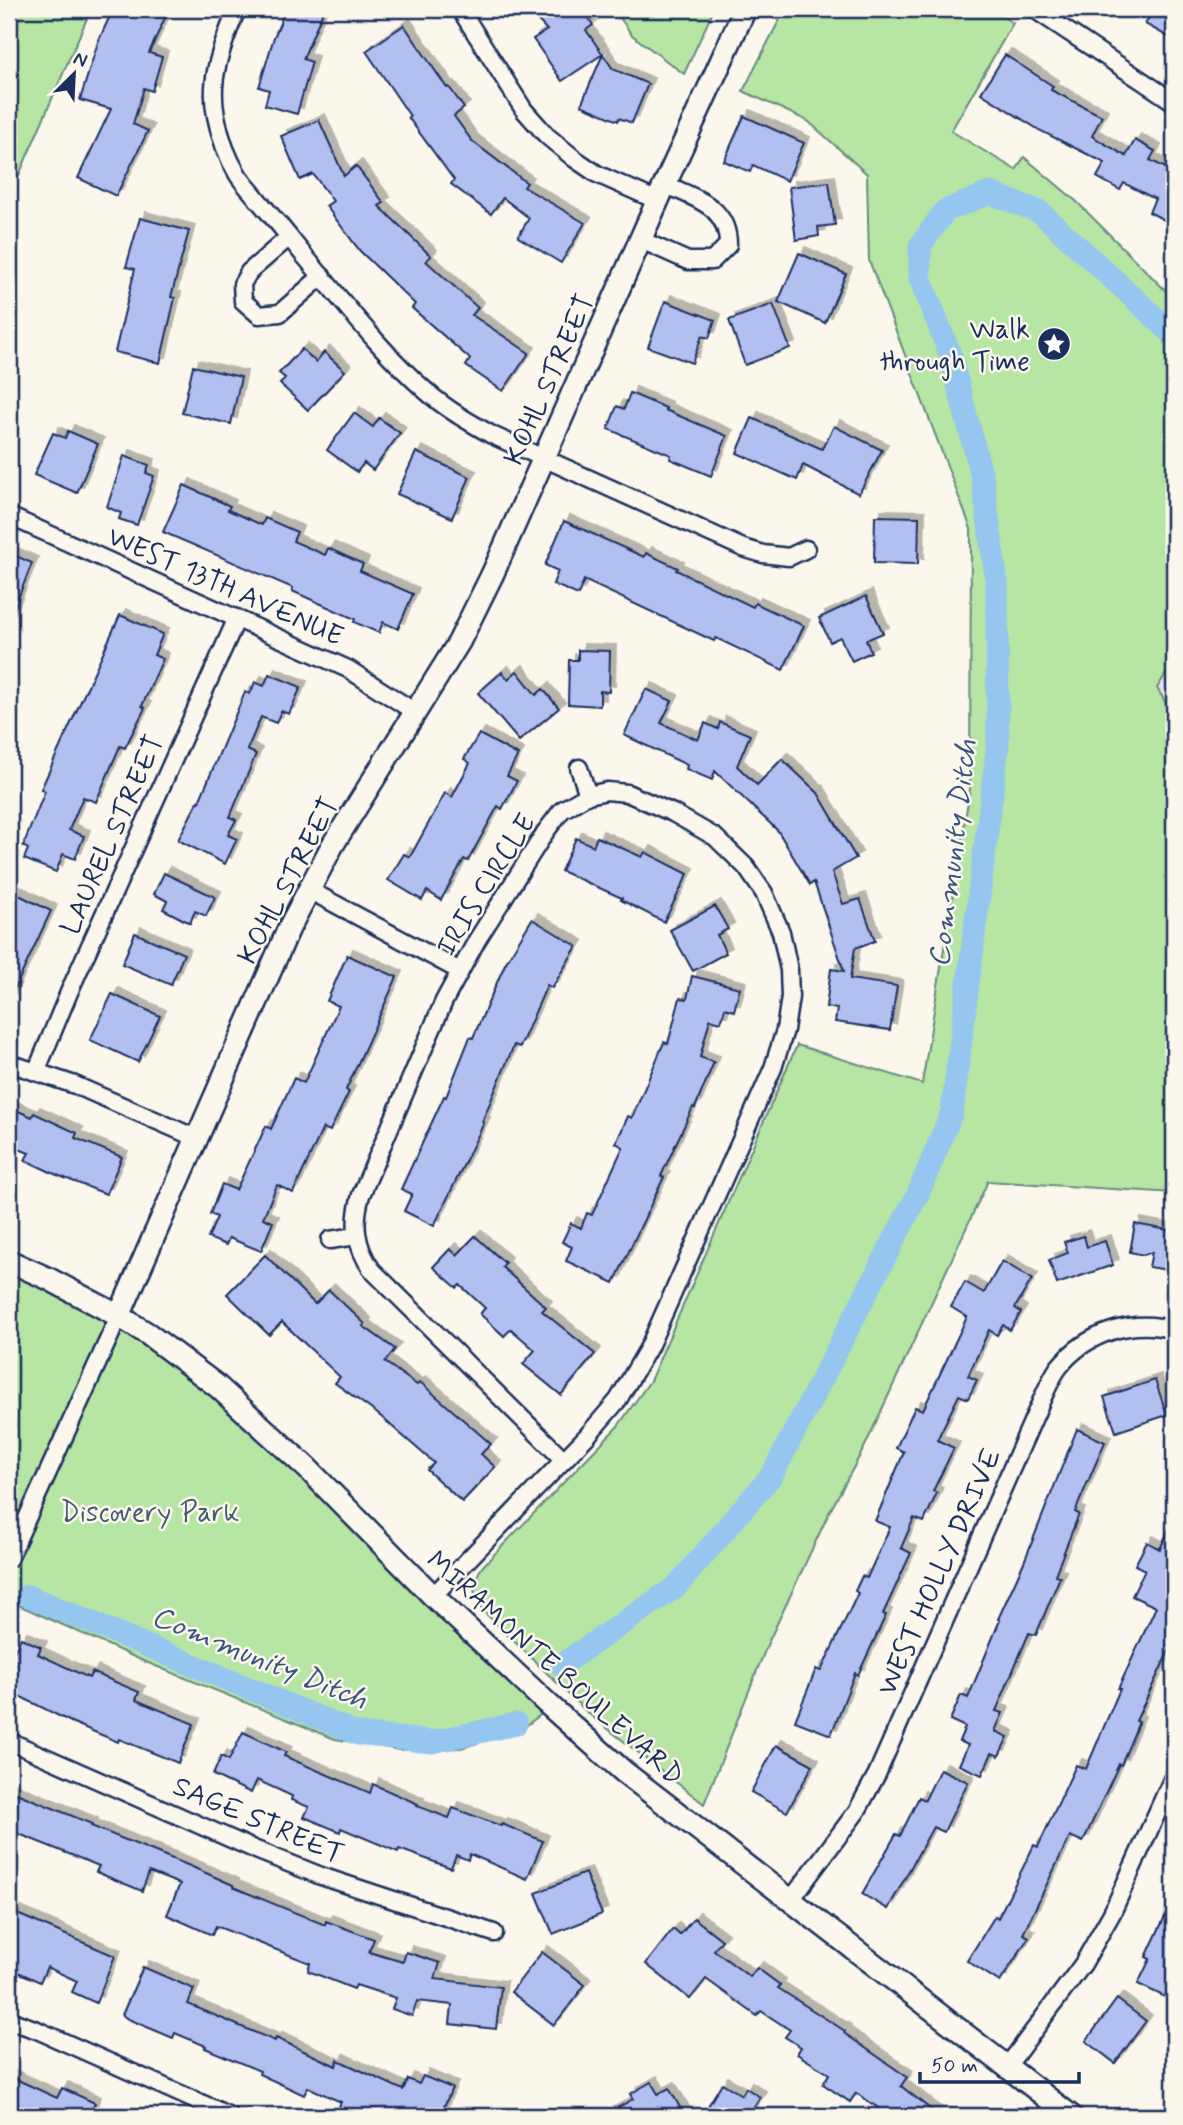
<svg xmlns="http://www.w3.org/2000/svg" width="1183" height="2125" font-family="Mynerve,sans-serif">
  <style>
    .built { fill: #e5e6ed }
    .green { fill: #b6e5a4; stroke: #688a81; stroke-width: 2 }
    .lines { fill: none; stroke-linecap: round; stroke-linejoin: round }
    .canal { stroke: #94c6f0; stroke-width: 23 }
    .building { fill: #b1c0f0; stroke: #1b2f5e; stroke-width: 2; filter: url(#shadow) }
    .minor-casing { stroke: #1b2f5e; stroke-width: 21 }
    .tertiary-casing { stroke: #1b2f5e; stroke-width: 26 }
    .minor { stroke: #fbf7ec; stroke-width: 16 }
    .tertiary { stroke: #fbf7ec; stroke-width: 21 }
    .labels { text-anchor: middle; stroke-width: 5; stroke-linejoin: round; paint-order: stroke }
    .poi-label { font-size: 28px; fill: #1b2f5e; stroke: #fbf7ec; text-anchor: end }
    .street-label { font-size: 28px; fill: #1b2f5e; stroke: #fbf7ec }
    .park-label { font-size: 28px; fill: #425c70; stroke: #fbf7ec }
    .water-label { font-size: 30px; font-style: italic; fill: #395582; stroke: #fbf7ec }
  </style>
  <defs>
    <filter id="shadow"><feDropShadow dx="6" dy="-6" stdDeviation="0" flood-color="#0004"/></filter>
  </defs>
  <rect width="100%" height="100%" fill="#fbf7ec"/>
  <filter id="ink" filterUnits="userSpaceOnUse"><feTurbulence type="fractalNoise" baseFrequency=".0143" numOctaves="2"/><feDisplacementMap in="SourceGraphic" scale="14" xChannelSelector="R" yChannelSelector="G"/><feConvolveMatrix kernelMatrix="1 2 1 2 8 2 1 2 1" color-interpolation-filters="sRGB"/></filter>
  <g filter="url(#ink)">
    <path class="built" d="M1174,661V717L1157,688Z"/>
    <g class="green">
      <path d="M9,9H91L9,198Z"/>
      <path d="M614,9H714L684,74L632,35Z"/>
      <path d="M785,9H991L1013,23L951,131L1016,170L1024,157L1076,201L1174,299V661L1157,688L1174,717V1193L988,1181L865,1446L829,1513L768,1643L704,1804L589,1714L482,1610C472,1593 471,1582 483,1566L618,1426L650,1381L797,1045L922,1084L970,789L971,529L869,260L867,174L808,121L743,91Z"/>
      <path d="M9,1262L148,1334L551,1707L520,1730L461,1748L399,1750L335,1739L141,1660L14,1603L9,1602Z"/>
    </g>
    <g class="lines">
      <g class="canal">
        <path d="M28,1596L358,1734L432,1742L516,1724"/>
        <path d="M561,1665L676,1587L772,1475L918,1194L952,1112L998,744L997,585L983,481L950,354L920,278V246L945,211L990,193L1040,212L1174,335"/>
      </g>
    </g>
    <g class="building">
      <path d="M113,9H169L149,53L162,57L152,91L144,88L133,124L148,131L116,196L78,178L111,109L80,100L98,42Z"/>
      <path d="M286,9H324L303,59L312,62L297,114L265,105L269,90L259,87L274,37Z"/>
      <path d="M527,9H582L593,25L586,30L613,69L648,84L632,123L619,118L618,121L581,105L603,54L562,81L533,39L547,30Z"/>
      <path d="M1154,9H1174V40L1145,24Z"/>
      <path d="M404,25L447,88L449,87L464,108L454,116L472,141L527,183L524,187L585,223L561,263L518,237L529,218L503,198L491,214L451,184L454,180L408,117L410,116L366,51Z"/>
      <path d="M1005,55L1053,86L1051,90L1102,116L1092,136L1126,156L1135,140L1155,151L1150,160L1174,172V225L1149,212L1155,199L1124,183L1120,190L1097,177L1105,163L1039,130L981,93Z"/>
      <path d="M744,116L804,143L787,181L753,165L750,172L724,161Z"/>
      <path d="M319,120L344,176L356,166L384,203L379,206L431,256L426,261L478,308L472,315L529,353L503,391L466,366L470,359L412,308L415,304L360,251L326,206L333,201L313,174L300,180L281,136Z"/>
      <path d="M829,182L835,225L818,227L819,236L796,240L789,187Z"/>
      <path d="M140,218L189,231L171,297L175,298L160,363L115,352L135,269L126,267Z"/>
      <path d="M799,253L846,274L825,323L778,302Z"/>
      <path d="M665,301L715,320L709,338L702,336L692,363L648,347Z"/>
      <path d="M773,304L790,348L745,365L729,320Z"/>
      <path d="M302,349L316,362L324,352L345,371L308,410L280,384L285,378L279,373Z"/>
      <path d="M193,366L241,377L231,424L182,413Z"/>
      <path d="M630,393L666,408L665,410L727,436L711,476L670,459L671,455L608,429L617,406L624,409Z"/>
      <path d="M354,413L373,427L379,418L400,433L373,470L364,463L357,472L327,450Z"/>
      <path d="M752,418L822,449L834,426L882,450L859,494L803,465L797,480L737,453Z"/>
      <path d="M68,431L98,444L77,493L34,475L53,433L65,438Z"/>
      <path d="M416,452L470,477L452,518L397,494Z"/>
      <path d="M124,456L149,465L146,473L154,476L137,525L119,519L121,513L107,507Z"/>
      <path d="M184,485L230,506L228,510L262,525L265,518L297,532L293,541L325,555L328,548L363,564L360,571L413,594L398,629L383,622L379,633L354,622L355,619L292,591L293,588L163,532Z"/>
      <path d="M875,516L919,517L918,564L874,563Z"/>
      <path d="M564,521L644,557L646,553L678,568L676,570L753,607L755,603L804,626L783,670L716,638L714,641L584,580L578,595L553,584L558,571L545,565Z"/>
      <path d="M9,553L32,563L10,619H9Z"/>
      <path d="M866,596L883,633L866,640L871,652L852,661L840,637L830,642L819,618Z"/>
      <path d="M120,615L163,634L154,655L163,659L142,706L145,708L125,748L120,746L96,802L83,797L69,830L84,836L75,859L63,854L56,872L24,859L28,849L23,846L45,791L41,789Z"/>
      <path d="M578,650L610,651L609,692L600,691V706L568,704L569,660H578Z"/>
      <path d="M517,671L536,695L543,689L559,708L519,741L478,693L502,672L508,679Z"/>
      <path d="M269,674L301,687L289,714L281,711L276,723L261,717L247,750L256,754L230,817L236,820L228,835L237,839L225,864L178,840L198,801L199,802L245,692L250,694L255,682L264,686Z"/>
      <path d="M646,689L672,701L661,723L698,740L705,723L718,729L720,722L750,735L737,766L757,785L782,759L818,793L856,858L832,872L843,904L860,899L875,941L855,948L850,979L897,986L890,1030L835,1022L837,1009L826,1007L831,969L844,971L814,882L810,885L778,831L715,771L712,780L686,769L687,765L624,735Z"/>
      <path d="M479,734L518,755L507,776L517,781L502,809L498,806L468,861L464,859L441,900L427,891L422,900L388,880L404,854L410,857L445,793L452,797L470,763L464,759Z"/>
      <path d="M597,837L642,857L645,852L688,874L664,922L621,900L622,898L561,871L576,838L593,846Z"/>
      <path d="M164,873L215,897L206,916L195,911L190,923L163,909L167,901L154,894Z"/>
      <path d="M9,890L51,911L9,1001Z"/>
      <path d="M715,906L728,929L717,935L726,953L693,971L670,930Z"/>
      <path d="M532,919L577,946L552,988L547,985L520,1047L514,1045L482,1122L484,1123L434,1226L404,1211L412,1194L401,1189L444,1096L446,1097L470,1037L473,1038L505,964Z"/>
      <path d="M135,933L184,954L171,985L122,964Z"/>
      <path d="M347,955L397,977L346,1090L349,1092L330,1131L323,1128L293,1193L277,1185L263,1218L273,1222L261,1251L229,1238L226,1245L208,1238L217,1217L210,1214L222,1184L236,1190L266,1126L271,1129L294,1078L304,1083L339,1006L327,1001Z"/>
      <path d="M692,976L740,988L734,1011L725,1008L721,1022L710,1019L700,1057L714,1062L695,1108L693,1107L661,1176L664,1177L614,1283L566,1261L572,1247L562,1242L571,1223L581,1228L587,1213L592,1215L623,1147L616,1143L628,1116L632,1118L664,1042L668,1044L680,998L687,999Z"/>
      <path d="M112,994L160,1016L138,1062L90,1040Z"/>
      <path d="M9,1107L32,1117L34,1113L77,1133L75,1138L122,1157L106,1194L57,1175L25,1160L29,1153L9,1145Z"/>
      <path d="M1135,1224L1174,1231V1271L1149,1267L1152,1252L1144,1255L1130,1252Z"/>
      <path d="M475,1236L505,1263L502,1267L546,1307L542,1311L595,1354L561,1395L523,1364L535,1350L511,1329L504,1336L480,1314L485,1308L460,1285L457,1288L433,1267L450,1249L457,1255Z"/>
      <path d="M1084,1236L1087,1247L1105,1241L1113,1265L1057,1284L1049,1260L1068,1253L1064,1242Z"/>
      <path d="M265,1255L315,1304L329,1290L365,1324L363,1326L395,1349L385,1362L417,1385L420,1382L491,1444L481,1454L495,1467L462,1502L427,1470L434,1463L379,1415L335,1383L340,1377L282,1322L269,1335L227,1294Z"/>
      <path d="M1002,1261L1032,1279L1015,1308L1021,1312L1010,1330L1003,1325L997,1335L989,1330L968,1376L977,1380L968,1399L959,1395L937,1440L954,1448L933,1491L937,1493L924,1522L914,1518L901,1548L911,1553L883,1614L886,1615L858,1675L855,1673L831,1735L795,1721L816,1669L821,1671L858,1593L855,1591L862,1576L867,1578L890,1527L875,1521L904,1452L896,1448L915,1407L923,1410L967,1317L951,1307L965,1282L984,1293Z"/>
      <path d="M1155,1380L1167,1415L1116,1432L1104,1397Z"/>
      <path d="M1077,1429L1105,1442L1075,1512L1079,1514L1055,1575L1060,1577L1036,1635L1029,1633L996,1711L1003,1713L995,1731L1008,1737L999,1756L992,1753L982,1775L959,1765L968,1745L959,1741L965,1727L950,1720L961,1695L968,1698L1000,1620L998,1619L1024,1562Z"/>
      <path d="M1174,1518V1567L1166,1585L1174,1569V1640L1136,1721L1139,1722L1121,1765L1119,1764L1083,1842L1070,1836L1023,1934L1029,1937L1000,1982L967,1961L995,1916L998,1918L1034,1845L1038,1847L1076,1765L1086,1769L1120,1689H1118L1156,1607L1132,1596L1145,1570L1135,1565L1147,1542L1160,1549Z"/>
      <path d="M21,1638L41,1647L38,1654L89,1678L92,1672L139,1692L136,1700L194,1724L178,1763L119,1739L118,1742L71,1722L9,1691V1678L17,1661L11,1658Z"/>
      <path d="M243,1732L286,1752L284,1756L370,1793L373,1784L418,1804L417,1806L449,1818L453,1808L501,1826L502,1824L543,1841L527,1879L470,1854L468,1860L456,1855L451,1868L399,1849L398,1852L341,1828L340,1832L304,1817L309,1807L291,1800L292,1796L257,1780L251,1793L213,1775L221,1756L229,1760Z"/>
      <path d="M776,1745L813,1765L787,1812L751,1792Z"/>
      <path d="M940,1769L968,1782L944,1832L933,1827L888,1909L862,1894L896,1834L900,1836L919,1797L925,1800Z"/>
      <path d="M9,1790L92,1824L91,1826L190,1866L233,1885V1887L325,1925L326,1921L374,1939L369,1952L403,1962L406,1952L440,1963L435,1979L501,1987L496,2029L450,2024L452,2005L417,2001L412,2016L392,2009L396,1998L356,1985L354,1989L308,1971L310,1963L216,1926L212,1935L167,1915L180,1884L149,1872L142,1891L96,1872L99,1866L9,1830Z"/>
      <path d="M585,1873L602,1914L553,1934L536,1893Z"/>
      <path d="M1174,1897V1977L1165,1997L1138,1984L1150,1959L1146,1957Z"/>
      <path d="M15,1913L115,1956L96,2003L72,1992L77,1981L47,1967L40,1982L9,1968V1928Z"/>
      <path d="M694,1918L722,1940L714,1950L750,1977L757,1968L780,1985L778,1988L845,2031L844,2033L907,2077L901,2086L939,2116H890L856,2093L850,2102L823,2084L829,2074L797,2054L801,2047L785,2037L790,2030L761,2011L757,2016L706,1979L690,1999L646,1964L673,1929L680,1935Z"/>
      <path d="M542,1952L585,1985L554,2025L511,1992Z"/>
      <path d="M143,1967L194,1989L188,2004L275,2041L276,2038L336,2066L338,2060L403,2090L408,2079L419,2084L423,2076L452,2088L440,2116H348L337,2111L341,2102L308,2087L304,2095L259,2074L260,2071L205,2048L206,2046L175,2033L173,2038L128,2019L122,2015Z"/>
      <path d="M1117,1999L1146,2021L1115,2063L1086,2041Z"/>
      <path d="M9,2076L57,2098L62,2088L95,2103L90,2114L95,2116H9Z"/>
      <path d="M651,2082L658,2094L669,2088L685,2116H603L633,2099L630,2094Z"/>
      <path d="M722,2083L742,2095L746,2088L760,2097L748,2116H702Z"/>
    </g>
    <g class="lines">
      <g class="minor-casing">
        <g id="minor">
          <path d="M237,9C223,44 208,77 216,116C220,137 227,157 238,175C244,184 252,192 258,200C273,217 288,235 302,253C342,300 380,351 426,391C446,409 469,422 492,435L743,548L763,554L789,557L806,549"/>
          <path d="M460,9L524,110L547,136L575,159L597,174L658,201"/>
          <path d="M1034,9L1174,102"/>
          <path d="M289,237L249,272L242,284L243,301L259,315L280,313L322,276"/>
          <path d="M641,240L688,261H712L728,245C728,206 696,199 665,184"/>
          <path d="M9,516L348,669L415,712"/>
          <path d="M579,768L588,795"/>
          <path d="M309,890L460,971"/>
          <path d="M9,1063L75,1085L196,1138"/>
          <path d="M36,1072L70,990L237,618"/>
          <path d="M330,1240L356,1236"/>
          <path d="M9,1558L119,1316"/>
          <path d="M433,1596L587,1436L618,1400L649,1347L773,1068L785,1030L790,997L789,970L781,932L764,893L746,867L715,837L673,813L627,793L607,791L588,795L562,810L546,831L477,940L444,1001L361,1195C353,1223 355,1245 372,1270L564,1460"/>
          <path d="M9,1741L256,1850L321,1876L494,1933"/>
          <path d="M790,1901L857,1811L877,1774L1043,1397C1048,1387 1052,1376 1059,1367C1086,1333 1132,1318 1174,1330"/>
          <path d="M9,2020L37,2030L230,2116"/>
          <path d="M1006,2068L1083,1964L1112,1913L1174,1775"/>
        </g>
      </g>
      <g class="tertiary-casing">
        <g id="tertiary">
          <path d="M9,1261L49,1279L119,1316L148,1334L217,1386L307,1468L433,1596L551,1707L624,1772L1071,2116"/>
          <path d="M119,1316L289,928L332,846L459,642L493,573L665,184L745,9"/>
        </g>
      </g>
      <use href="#minor" class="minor"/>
      <use href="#tertiary" class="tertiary"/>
    </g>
  </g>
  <defs>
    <g id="sight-disc" transform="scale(1.75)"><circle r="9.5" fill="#1b2f5e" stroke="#fbf7ec"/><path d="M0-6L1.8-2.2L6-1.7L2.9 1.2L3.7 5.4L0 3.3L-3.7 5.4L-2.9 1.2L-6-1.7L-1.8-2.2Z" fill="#fff"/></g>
  </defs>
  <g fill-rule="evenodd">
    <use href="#sight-disc" x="1054" y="344"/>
  </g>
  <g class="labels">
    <g class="poi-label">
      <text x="1030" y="338">Walk<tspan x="1030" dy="32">through Time</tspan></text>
    </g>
    <g class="street-label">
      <text transform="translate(548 379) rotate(-66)" y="10">KOHL STREET</text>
      <text transform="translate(226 585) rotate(24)" y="10">WEST 13TH AVENUE</text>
      <text transform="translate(111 834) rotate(-66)" y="10">LAUREL STREET</text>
      <text transform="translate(287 880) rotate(-62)" y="10">KOHL STREET</text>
      <text transform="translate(485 884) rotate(-58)" y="10">IRIS CIRCLE</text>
      <text transform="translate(938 1571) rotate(-66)" y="10">WEST HOLLY DRIVE</text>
      <text transform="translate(556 1667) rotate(42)" y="10">MIRAMONTE BOULEVARD</text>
      <text transform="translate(259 1819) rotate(23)" y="10">SAGE STREET</text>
    </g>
    <g class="park-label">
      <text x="150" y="1521">Discovery Park</text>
    </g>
    <g class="water-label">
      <text transform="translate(952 853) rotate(-83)" y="10">Community Ditch</text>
      <text transform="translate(260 1657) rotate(22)" y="10">Community Ditch</text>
    </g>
  </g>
  <rect width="1183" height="2125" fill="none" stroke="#fbf7ec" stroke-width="35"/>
  <rect x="18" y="18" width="1148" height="2090" fill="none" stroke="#1b2f5e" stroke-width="2.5" filter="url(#ink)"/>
  <g transform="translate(74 74) rotate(24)" stroke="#fbf7ec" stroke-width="5" paint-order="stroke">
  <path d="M0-5L12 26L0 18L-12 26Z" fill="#1b2f5e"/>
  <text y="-10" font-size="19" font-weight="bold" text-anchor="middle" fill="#1b2f5e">N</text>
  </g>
  <path d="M920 2072v10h159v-10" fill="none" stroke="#1b2f5e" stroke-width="3.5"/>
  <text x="931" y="2072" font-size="21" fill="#1b2f5e" stroke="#fbf7ec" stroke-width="5" paint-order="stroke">50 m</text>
</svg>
